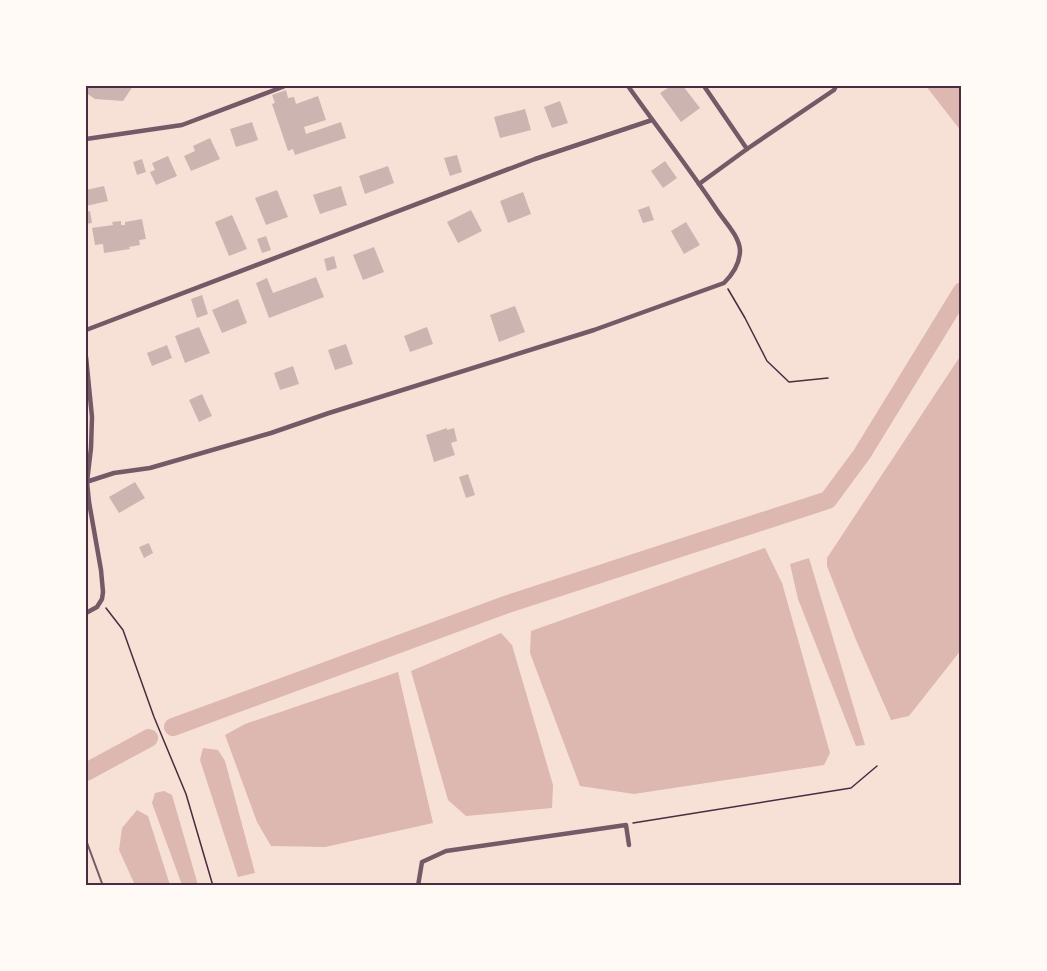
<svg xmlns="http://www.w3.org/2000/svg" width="1047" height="971" font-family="Roboto,sans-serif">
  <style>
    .water { fill: #dcb8b0 }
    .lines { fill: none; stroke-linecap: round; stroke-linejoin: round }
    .river { stroke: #dcb8b0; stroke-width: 18 }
    .building { fill: #ccb4b1 }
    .path { stroke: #4a2c40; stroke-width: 1.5 }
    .service { stroke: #755966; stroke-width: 2 }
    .minor { stroke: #755966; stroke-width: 4.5 }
    .neatline { fill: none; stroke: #4a2c40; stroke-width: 2 }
  </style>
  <rect width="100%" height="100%" fill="#f7e1d7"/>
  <g class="water">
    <path d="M926,86H961V131Z"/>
    <path d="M961,355V650L909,716L891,720L856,640L827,566V558Z"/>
    <path d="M765,548L782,583L830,753L824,765L634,794L580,786L530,653L531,631Z"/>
    <path d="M809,558L865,745L856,746L798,599L790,564Z"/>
    <path d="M501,633L512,645L553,785L552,808L466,816L448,800L411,671Z"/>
    <path d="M398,672L433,823L325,847L271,846L257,822L225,735L245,724Z"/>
    <path d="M203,748L218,750L225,761L255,873L238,877L200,760Z"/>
    <path d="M164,791L172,795L198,885H182L152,803L155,793Z"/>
    <path d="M137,810L148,816L170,885H135L119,850L122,828Z"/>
  </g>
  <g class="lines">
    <g class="river">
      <path d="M173,727L508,604L828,500L862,454L962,291"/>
      <path d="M86,772L149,738"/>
    </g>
  </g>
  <g class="building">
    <path d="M86,86H133L123,101L95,99L86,93Z"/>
    <path d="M671,86H683L700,108L681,122L660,93Z"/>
    <path d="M286,90L288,98L294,97L296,104L318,96L326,120L304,127L306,134L341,122L346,138L295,155L293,149L288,151L272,104L275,103L272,95Z"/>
    <path d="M560,101L568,123L552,128L544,107Z"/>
    <path d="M525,109L531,130L500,138L494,117Z"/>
    <path d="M252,122L258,140L236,147L230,129Z"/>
    <path d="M210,138L220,159L191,171L184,156L195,151L193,146Z"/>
    <path d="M457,155L462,172L450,176L444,158Z"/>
    <path d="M168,156L177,176L156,185L150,172L155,170L152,163Z"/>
    <path d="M142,159L146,172L137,175L133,162Z"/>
    <path d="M665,161L677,178L663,188L651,171Z"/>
    <path d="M388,166L394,183L365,194L359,176Z"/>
    <path d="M104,186L108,201L86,206V190Z"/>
    <path d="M341,186L347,205L320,214L313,195Z"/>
    <path d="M277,190L288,217L266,225L255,198Z"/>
    <path d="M523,192L531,214L508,223L500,201Z"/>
    <path d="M649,206L654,220L643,223L638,210Z"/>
    <path d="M471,210L482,231L458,243L447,222Z"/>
    <path d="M90,211L92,223L86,224V212Z"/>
    <path d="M232,215L247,249L229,256L215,222Z"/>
    <path d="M142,219L146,239L139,240L140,245L129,247L130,249L104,253L103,244L95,245L92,228L113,225L112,222L121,221V225H125V222Z"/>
    <path d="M686,222L700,245L684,254L671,231Z"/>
    <path d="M266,236L271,250L262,253L257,239Z"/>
    <path d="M374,247L384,272L363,280L353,255Z"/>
    <path d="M334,256L337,268L327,271L324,259Z"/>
    <path d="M316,277L324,297L269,318L256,283L267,278L273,293Z"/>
    <path d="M202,295L208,314L197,318L191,299Z"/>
    <path d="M238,299L247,323L222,333L212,310Z"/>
    <path d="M515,306L525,332L499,342L490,315Z"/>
    <path d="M199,327L210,353L185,363L175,336Z"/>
    <path d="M427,327L433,344L410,352L404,336Z"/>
    <path d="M346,344L353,364L335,370L328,350Z"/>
    <path d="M167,345L172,358L152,366L147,353Z"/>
    <path d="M293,366L299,384L280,390L274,373Z"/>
    <path d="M202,394L212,416L199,422L189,400Z"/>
    <path d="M447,428V430L454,428L457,441L451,443L455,455L434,462L426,435Z"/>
    <path d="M468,474L475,495L466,498L459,477Z"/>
    <path d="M135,482L145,498L119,513L109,497Z"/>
    <path d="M149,543L153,553L144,558L139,547Z"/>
  </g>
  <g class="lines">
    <g class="path">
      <path d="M728,289L745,318L767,361L789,382L828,378"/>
      <path d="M106,608L123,630L154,717L186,794L213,886"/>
      <path d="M633,823L851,788L877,766"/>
    </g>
    <path class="service" d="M86,840L103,886"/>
    <g class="minor">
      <path d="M704,86L747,149"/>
      <path d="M86,139L182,125L285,86"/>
      <path d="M699,184L747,149L834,90L836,86"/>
      <path d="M86,330L535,159L652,120"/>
      <path d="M86,357L92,417L91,448L87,482L89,502L101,570L103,592L102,599L97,607L86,613"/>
      <path d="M86,482L114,473L150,468L271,433L329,413L594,330L724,283C733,274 740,264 740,250C739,236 725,222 717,210C689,168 657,127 628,86"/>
      <path d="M418,886L422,862L446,851L626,825L629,845"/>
    </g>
  </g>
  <rect width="1047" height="971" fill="none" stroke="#fffaf5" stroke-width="174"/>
  <rect x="87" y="87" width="873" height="797" class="neatline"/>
</svg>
